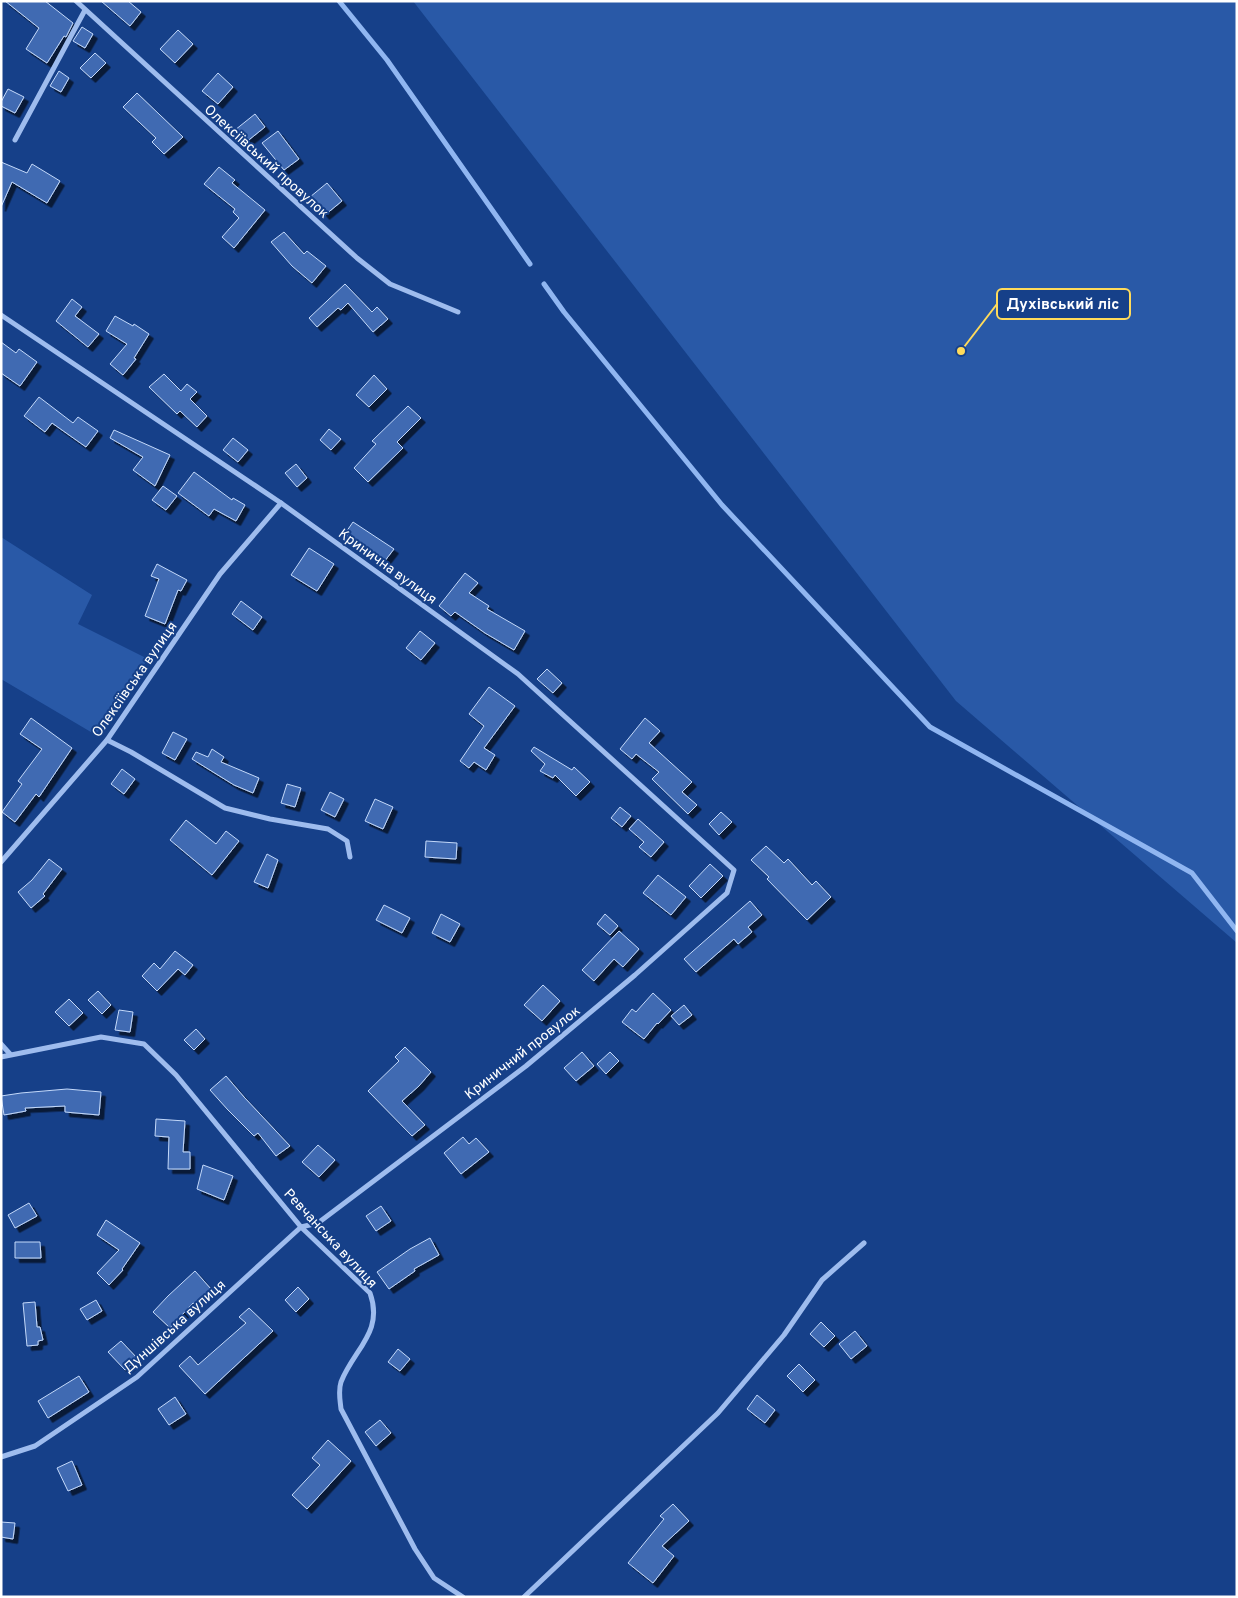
<svg xmlns="http://www.w3.org/2000/svg" width="1238" height="1598" font-family="Overpass,sans-serif">
  <style>
    .green { fill: #2959a7 }
    .lines { fill: none; stroke-linecap: round; stroke-linejoin: round }
    .stream { stroke: #90b6f1; stroke-width: 5 }
    .building { fill: #3f6ab2; stroke: #c4d9fa; filter: url(#shadow) }
    .minor { stroke: #9ebcee; stroke-width: 5 }
    .labels { text-anchor: middle; stroke-width: 4; stroke-linejoin: round; paint-order: stroke }
    .street-label { font-size: 14px; fill: #fff; stroke: #164089 }
    .leader { fill: none; stroke: #ffdb5b; stroke-width: 2 }
    .callout-dot { fill: #ffdb5b; stroke: #164089; stroke-width: 2 }
    .callout { fill: #164089; stroke: #ffdb5b; stroke-width: 2 }
    .callout-label { font-size: 15px; text-anchor: middle; font-weight: bold; fill: #fff }
  </style>
  <defs>
    <filter id="shadow"><feDropShadow dx="4.5" dy="4.5" stdDeviation="0" flood-color="#0009"/></filter>
  </defs>
  <rect width="100%" height="100%" fill="#164089"/>
  <g class="green">
    <path d="M413,1H1237V943L956,701Z"/>
    <path d="M1,537L92,595L78,624L148,659L96,735L1,679Z"/>
  </g>
  <g class="lines">
    <g class="stream">
      <path d="M339,1L387,60L530,264"/>
      <path d="M544,284L564,312L722,505L930,727L1192,873L1237,931"/>
    </g>
  </g>
  <g class="building">
    <path d="M5,1H45L73,23L66,37L64,36L47,63L26,49L39,28Z"/>
    <path d="M101,1H128L141,12L130,26Z"/>
    <path d="M82,27L93,34L85,48L73,41Z"/>
    <path d="M178,30L193,44L175,63L160,49Z"/>
    <path d="M95,53L106,63L91,78L80,68Z"/>
    <path d="M59,71L69,78L61,92L50,86Z"/>
    <path d="M218,73L233,87L218,104L202,91Z"/>
    <path d="M8,89L24,97L15,113L1,106V102Z"/>
    <path d="M137,93L183,137L164,154L152,142L156,138L123,107Z"/>
    <path d="M255,114L265,127L245,143L235,130Z"/>
    <path d="M278,131L299,159L284,170L262,143Z"/>
    <path d="M1,162L27,173L32,164L60,181L47,203L12,182L1,207Z"/>
    <path d="M219,167L235,180L232,183L265,210L234,248L222,237L239,218L233,212L235,209L204,184Z"/>
    <path d="M327,183L342,201L325,215L310,197Z"/>
    <path d="M284,232L304,254L307,251L326,266L312,283L292,266L271,242Z"/>
    <path d="M345,284L372,312L377,307L388,319L373,332L348,303L341,310L338,308L317,327L309,318Z"/>
    <path d="M72,299L82,307L75,316L99,334L88,347L56,321Z"/>
    <path d="M115,316L133,326L134,324L149,334L134,358L136,359L123,375L110,364L127,344L106,331Z"/>
    <path d="M1,342L16,353L19,349L37,362L20,386L1,373Z"/>
    <path d="M164,374L181,391L187,384L197,392L190,399L207,416L197,427L180,411L177,414L149,387Z"/>
    <path d="M374,375L387,389L369,407L356,395Z"/>
    <path d="M39,397L73,423L78,417L98,431L86,447L52,423L45,432L24,416Z"/>
    <path d="M408,406L421,418L397,442L403,448L368,482L354,468L376,444L372,441Z"/>
    <path d="M329,429L341,439L331,450L320,440Z"/>
    <path d="M114,430L170,455L155,486L133,470L143,457L110,438Z"/>
    <path d="M233,438L248,450L238,462L223,450Z"/>
    <path d="M296,464L307,478L297,487L285,473Z"/>
    <path d="M194,472L232,500L233,498L245,505L236,521L214,509L209,516L178,493Z"/>
    <path d="M163,486L177,496L166,510L152,500Z"/>
    <path d="M353,522L394,549L384,562L344,535Z"/>
    <path d="M309,548L334,564L317,591L291,575Z"/>
    <path d="M157,564L187,580L181,591L178,590L165,624L145,616L159,579L151,576Z"/>
    <path d="M465,573L478,583L469,593L489,606L487,609L525,631L514,650L485,633L455,612L451,616L439,606Z"/>
    <path d="M241,601L262,617L253,630L232,614Z"/>
    <path d="M420,631L435,643L421,660L406,648Z"/>
    <path d="M547,669L562,683L553,693L537,679Z"/>
    <path d="M489,687L515,706L484,748L495,755L486,770L474,762L469,768L460,761L484,726L469,714Z"/>
    <path d="M31,718L72,748L39,797L36,794L15,822L2,812L22,784L18,781L42,749L20,734Z"/>
    <path d="M645,718L660,731L649,743L692,782L682,792L697,805L688,814L652,779L659,772L636,754L632,759L620,749Z"/>
    <path d="M173,732L187,739L175,760L162,753Z"/>
    <path d="M534,747L572,770L574,767L590,782L576,796L555,775L553,778L540,771L545,764L531,751Z"/>
    <path d="M212,749L224,757L221,762L259,778L253,793L234,785L192,759L196,752L208,757Z"/>
    <path d="M122,769L135,779L124,794L111,784Z"/>
    <path d="M287,784L301,788L295,807L281,803Z"/>
    <path d="M330,792L344,799L335,817L321,810Z"/>
    <path d="M375,799L393,807L383,829L365,821Z"/>
    <path d="M620,807L631,816L622,827L611,818Z"/>
    <path d="M721,812L732,822L719,835L709,824Z"/>
    <path d="M638,819L664,842L651,857L639,847L644,842L629,829Z"/>
    <path d="M186,820L216,844L226,831L239,841L212,875L170,840Z"/>
    <path d="M426,841L457,843L456,859L425,857Z"/>
    <path d="M766,846L784,863L788,859L812,885L816,881L831,897L807,920L767,879L769,877L751,860Z"/>
    <path d="M267,854L278,860L268,888L254,882Z"/>
    <path d="M49,859L62,869L43,894L45,896L31,908L18,892L32,880Z"/>
    <path d="M710,864L723,876L701,898L689,886Z"/>
    <path d="M658,875L686,897L671,915L643,893Z"/>
    <path d="M750,901L762,915L748,927L752,932L738,944L734,939L696,972L684,959Z"/>
    <path d="M384,905L410,918L402,933L376,920Z"/>
    <path d="M441,914L460,924L450,942L432,933Z"/>
    <path d="M605,914L618,926L610,935L597,924Z"/>
    <path d="M619,931L639,949L623,967L614,959L594,981L582,970Z"/>
    <path d="M175,951L193,965L185,975L178,969L157,991L142,976L154,963L160,969Z"/>
    <path d="M543,985L560,1001L542,1021L524,1005Z"/>
    <path d="M98,991L111,1005L102,1014L88,1000Z"/>
    <path d="M653,993L671,1010L658,1024L657,1023L644,1039L622,1022L632,1009L636,1012Z"/>
    <path d="M69,999L83,1013L69,1026L55,1012Z"/>
    <path d="M684,1005L692,1015L679,1025L671,1016Z"/>
    <path d="M119,1010L133,1012L130,1032L115,1030Z"/>
    <path d="M196,1029L205,1039L194,1050L184,1040Z"/>
    <path d="M405,1047L431,1072L419,1086L402,1101L425,1125L412,1136L368,1091L399,1061L395,1057Z"/>
    <path d="M582,1052L594,1066L576,1081L564,1068Z"/>
    <path d="M610,1052L619,1061L606,1074L597,1064Z"/>
    <path d="M226,1076L244,1097L290,1146L276,1156L258,1133L254,1136L228,1110L210,1090Z"/>
    <path d="M67,1089L101,1092L99,1115L65,1112V1106L25,1108L26,1111L4,1115L1,1096L21,1093Z"/>
    <path d="M156,1119L185,1121L183,1152H190V1169H168L169,1137L155,1136Z"/>
    <path d="M463,1137L469,1144L476,1138L489,1152L461,1174L444,1153Z"/>
    <path d="M318,1145L335,1160L319,1177L302,1162Z"/>
    <path d="M203,1165L233,1176L224,1200L197,1189Z"/>
    <path d="M29,1203L37,1216L15,1228L8,1215Z"/>
    <path d="M381,1206L391,1221L376,1231L366,1216Z"/>
    <path d="M106,1220L140,1243L122,1269L123,1270L109,1285L97,1273L119,1250L97,1235Z"/>
    <path d="M430,1238L439,1255L414,1269L415,1271L389,1289L377,1272L410,1249Z"/>
    <path d="M15,1242H40L41,1258H15Z"/>
    <path d="M195,1271L211,1289L195,1304L193,1303L170,1328L153,1312L168,1296Z"/>
    <path d="M298,1287L309,1299L296,1312L285,1300Z"/>
    <path d="M96,1300L102,1311L87,1320L80,1309Z"/>
    <path d="M35,1302L37,1327H40L43,1340L38,1341V1345L27,1346L23,1303Z"/>
    <path d="M249,1308L273,1331L205,1394L179,1366L190,1356L198,1365L246,1323L239,1317Z"/>
    <path d="M821,1322L835,1336L824,1347L810,1334Z"/>
    <path d="M855,1331L867,1346L851,1359L839,1344Z"/>
    <path d="M121,1341L138,1359L125,1370L108,1352Z"/>
    <path d="M398,1349L410,1359L400,1371L388,1362Z"/>
    <path d="M799,1364L815,1380L803,1392L787,1376Z"/>
    <path d="M79,1376L89,1392L48,1418L38,1401Z"/>
    <path d="M757,1395L775,1410L765,1423L747,1409Z"/>
    <path d="M175,1397L186,1414L169,1425L158,1409Z"/>
    <path d="M380,1420L391,1433L376,1446L365,1432Z"/>
    <path d="M328,1440L351,1461L307,1509L292,1495L320,1465L312,1458Z"/>
    <path d="M72,1461L82,1485L68,1491L57,1468Z"/>
    <path d="M673,1504L689,1521L662,1546L674,1556L653,1583L628,1563L664,1519L660,1516Z"/>
    <path d="M1,1522L15,1523L13,1539L1,1537Z"/>
  </g>
  <g class="lines">
    <g class="minor">
      <path d="M76,1L357,258L390,284L458,312"/>
      <path d="M15,140L85,10"/>
      <path d="M1,315L281,503L518,674L734,870L727,893L635,975L526,1066L318,1223L301,1227L137,1377L35,1446L1,1457"/>
      <path d="M107,740L131,752L225,808L270,819L328,829L347,841L350,857"/>
      <path d="M1,862L107,740L220,574L281,503"/>
      <path d="M1,1044L10,1054"/>
      <path d="M1,1057L101,1037L144,1044L176,1075L301,1227L370,1293C384,1332 354,1349 341,1382C338,1391 340,1399 341,1409L415,1549L434,1578L463,1597"/>
      <path d="M524,1597L718,1413L784,1335L822,1280L864,1243"/>
    </g>
  </g>
  <g class="labels">
    <g class="street-label">
      <text transform="translate(267 161) rotate(42)" y="5">Олексіївський провулок</text>
      <text transform="translate(388 566) rotate(36)" y="5">Кринична вулиця</text>
      <text transform="translate(134 679) rotate(-55)" y="5">Олексіївська вулиця</text>
      <text transform="translate(522 1052) rotate(-38)" y="5">Криничний провулок</text>
      <text transform="translate(331 1238) rotate(47)" y="5">Ревчанська вулиця</text>
      <text transform="translate(174 1326) rotate(-42)" y="5">Дуншівська вулиця</text>
    </g>
  </g>
  <path class="leader" d="M961 351L997 304"/>
  <circle class="callout-dot" cx="961" cy="351" r="5"/>
  <rect class="callout" x="997" y="289" width="133" height="30" rx="5"/>
  <g class="callout-label">
    <text x="1063" y="309">Духівський ліс</text>
  </g>
  <rect width="1238" height="1598" fill="none" stroke="#ffffff" stroke-width="5"/>
</svg>
